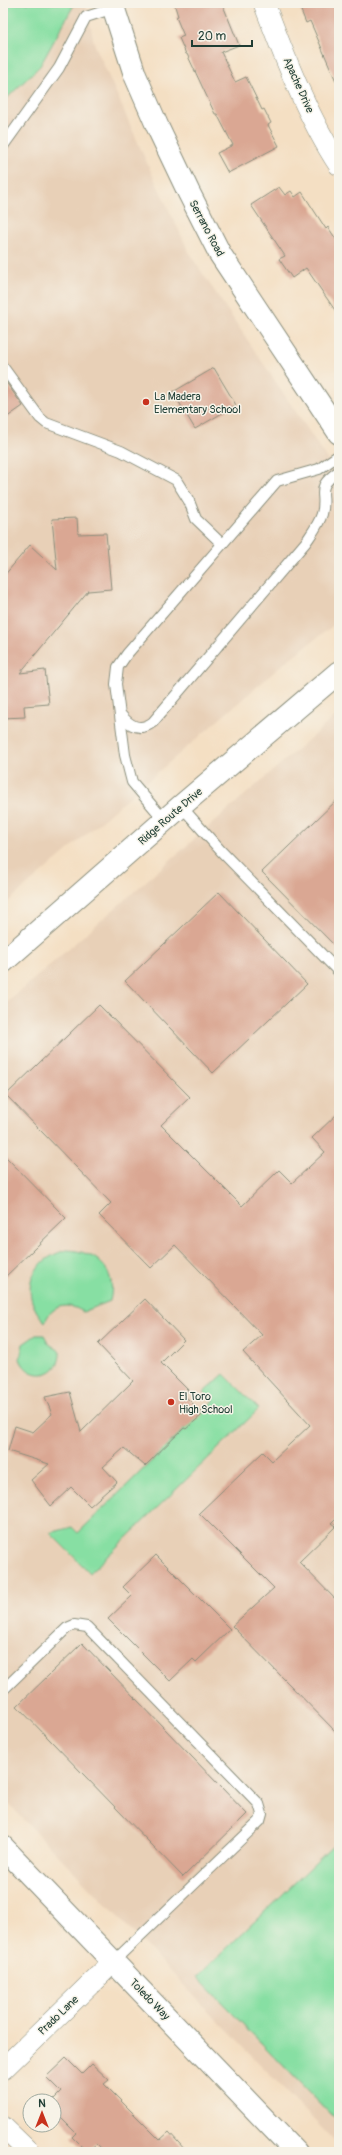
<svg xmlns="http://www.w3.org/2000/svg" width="342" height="2155" font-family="Pangolin,sans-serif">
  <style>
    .built { fill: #e8d0b7 }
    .green { fill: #87dfa3; stroke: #538e6c }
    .building { fill: #daa793 }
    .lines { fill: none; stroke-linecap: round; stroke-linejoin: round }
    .service-casing { stroke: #8a8e7c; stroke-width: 12 }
    .minor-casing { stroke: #8a8e7c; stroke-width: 22 }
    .tertiary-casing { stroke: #8a8e7c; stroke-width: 24 }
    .secondary-casing { stroke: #8a8e7c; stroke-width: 24 }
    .service { stroke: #fff; stroke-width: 10 }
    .minor { stroke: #fff; stroke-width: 21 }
    .tertiary { stroke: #fff; stroke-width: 22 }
    .secondary { stroke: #fff; stroke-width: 22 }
    .poi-dot { fill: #c8321e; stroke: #f7f3e8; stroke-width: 1.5 }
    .labels { text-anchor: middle; stroke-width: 3; stroke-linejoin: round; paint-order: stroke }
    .street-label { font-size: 11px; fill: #1f3d34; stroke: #f7f3e8 }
    .poi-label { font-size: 11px; fill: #1f3d34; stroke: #f7f3e8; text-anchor: start }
  </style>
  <rect width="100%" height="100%" fill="#f7f3e8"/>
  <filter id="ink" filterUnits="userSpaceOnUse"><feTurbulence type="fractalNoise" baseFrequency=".025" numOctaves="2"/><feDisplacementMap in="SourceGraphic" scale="8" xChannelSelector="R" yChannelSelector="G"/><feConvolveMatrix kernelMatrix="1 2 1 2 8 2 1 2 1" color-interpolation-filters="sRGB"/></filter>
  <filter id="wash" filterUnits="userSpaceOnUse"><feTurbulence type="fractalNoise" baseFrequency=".012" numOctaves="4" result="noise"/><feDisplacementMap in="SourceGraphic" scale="16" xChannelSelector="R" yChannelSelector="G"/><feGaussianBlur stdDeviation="0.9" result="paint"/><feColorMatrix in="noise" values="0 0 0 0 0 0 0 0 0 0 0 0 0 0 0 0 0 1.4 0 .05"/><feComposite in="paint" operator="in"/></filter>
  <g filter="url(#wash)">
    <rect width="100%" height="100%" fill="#f4dfc3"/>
    <g class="built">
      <path d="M75,3H86L94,43L151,172L191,256L339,476V621L289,659L3,906V102L40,66Z"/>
      <path d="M339,713V2146L3,1798V1006Z"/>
    </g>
    <g class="green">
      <path d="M3,3H75L40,66L3,102Z"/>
      <path d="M67,1250C96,1251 118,1270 110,1301L83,1312C69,1302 52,1304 45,1322C17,1293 31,1259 67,1250Z"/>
      <path d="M36,1335H44L49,1344L60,1351C62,1377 29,1383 20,1359L23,1344Z"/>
      <path d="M224,1374L259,1409L90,1573L50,1533L72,1527L78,1533L213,1401L204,1392Z"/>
      <path d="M339,1840V2123L197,1977Z"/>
    </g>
    <g id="blocks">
      <g class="building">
        <path d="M174,3H222L239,45L221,52L235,82L246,77L262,110L264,109L271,123L268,125L279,146L228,173L217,153L233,145L217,114H215L187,54H186L179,38L184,36L176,17L178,16Z"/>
        <path d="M298,3H339V88L310,21L306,23Z"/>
        <path d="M279,187L285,195L291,191L295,197L302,192L326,229L328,227L339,244V316L306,268L292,278L279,259L285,256L251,205Z"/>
        <path d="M214,368L236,405L195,429L173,392Z"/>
        <path d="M3,378L23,406L3,420Z"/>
        <path d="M77,518L78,534L106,533L111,589L88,591L20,673L45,670L49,704L24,706L25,717L3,718V577L30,545L57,570L52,519Z"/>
        <path d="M339,798V950L262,872Z"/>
        <path d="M219,892L307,984L213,1073L125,981Z"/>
        <path d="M99,1005L190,1097L161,1125L242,1206L279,1170L292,1183L325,1152L312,1138L339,1112V1516L332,1523L336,1526L299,1562L339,1603V1735L232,1626L274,1588L199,1513L263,1452L272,1461L310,1425L243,1352L262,1335L175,1245L151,1268L99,1215L111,1203L6,1095Z"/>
        <path d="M3,1154L66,1218L3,1279Z"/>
        <path d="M145,1299L184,1340L161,1363L188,1390L184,1395L203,1414L186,1429L184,1428L145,1466L124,1448L103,1467L117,1482L90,1506L71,1487L51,1506L31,1480L49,1464L8,1451L15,1426L33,1432L52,1414L45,1397L70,1392L81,1432L133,1381L98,1344Z"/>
        <path d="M156,1555L230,1629L196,1662L193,1659L170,1681L108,1619L132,1596L123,1587Z"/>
        <path d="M82,1643L247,1814L183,1877L17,1706Z"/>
        <path d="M66,2058L82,2074L92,2064L109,2080L104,2084L160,2140L169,2132L187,2152H104L96,2144L87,2152L72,2137L76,2133L54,2111V2099L61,2092L46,2077Z"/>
      </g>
    </g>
  </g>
  <g filter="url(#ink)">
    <use href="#blocks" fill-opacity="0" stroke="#8a8e7c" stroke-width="1"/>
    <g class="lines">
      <g class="service-casing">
        <g id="service">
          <path d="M3,146L59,68L86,17L114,8"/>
          <path d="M3,367L40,418L46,423L121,451L176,480L189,501L196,519L222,544"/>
          <path d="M121,715C130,726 140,732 153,722L306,542C312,533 319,524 322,514C328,492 313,489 339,471"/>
          <path d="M181,806L221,851L339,972"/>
          <path d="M165,821L132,782L125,755L116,684L118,667L127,654L277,481L319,469L339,455"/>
          <path d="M3,1690L67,1628L74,1625L87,1627L259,1804L262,1814L260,1821L113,1962"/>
        </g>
      </g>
      <g class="minor-casing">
        <g id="minor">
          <path d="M264,3C284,56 308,118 339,165"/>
          <path d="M3,2069L113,1962"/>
          <path d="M3,2127L29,2152"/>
        </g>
      </g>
      <g class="tertiary-casing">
        <path id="tertiary" d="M112,3L135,75L159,130L189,193L220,254L339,433"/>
      </g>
      <g class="secondary-casing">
        <g id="secondary">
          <path d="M3,962L181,806L339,672"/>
          <path d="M3,1847L296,2152"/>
        </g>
      </g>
      <use href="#service" class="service"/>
      <use href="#minor" class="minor"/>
      <use href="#tertiary" class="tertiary"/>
      <use href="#secondary" class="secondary"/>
    </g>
  </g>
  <g class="poi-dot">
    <circle cx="146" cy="402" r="4"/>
    <circle cx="171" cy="1402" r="4"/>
  </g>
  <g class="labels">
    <g class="street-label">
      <text transform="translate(299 85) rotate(66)" y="4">Apache Drive</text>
      <text transform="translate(207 228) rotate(62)" y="4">Serrano Road</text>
      <text transform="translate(170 816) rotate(-41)" y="4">Ridge Route Drive</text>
      <text transform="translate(150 1999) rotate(46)" y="4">Toledo Way</text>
      <text transform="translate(58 2015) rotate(-44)" y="4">Prado Lane</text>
    </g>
    <g class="poi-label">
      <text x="154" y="400">La Madera<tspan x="154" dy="13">Elementary School</tspan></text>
      <text x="179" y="1400">El Toro<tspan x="179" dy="13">High School</tspan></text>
    </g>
  </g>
  <rect width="342" height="2155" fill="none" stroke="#f7f3e8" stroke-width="16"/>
  <g transform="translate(42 2113)"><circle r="19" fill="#f7f3e8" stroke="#a1aaa0"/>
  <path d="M0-3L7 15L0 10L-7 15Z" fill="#c8321e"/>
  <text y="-6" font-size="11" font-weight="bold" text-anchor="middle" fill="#1f3d34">N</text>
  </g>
  <path d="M192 40v6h60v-6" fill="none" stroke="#1f3d34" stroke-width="2"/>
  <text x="198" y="40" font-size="12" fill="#1f3d34" stroke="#f7f3e8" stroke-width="3" paint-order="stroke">20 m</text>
</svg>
